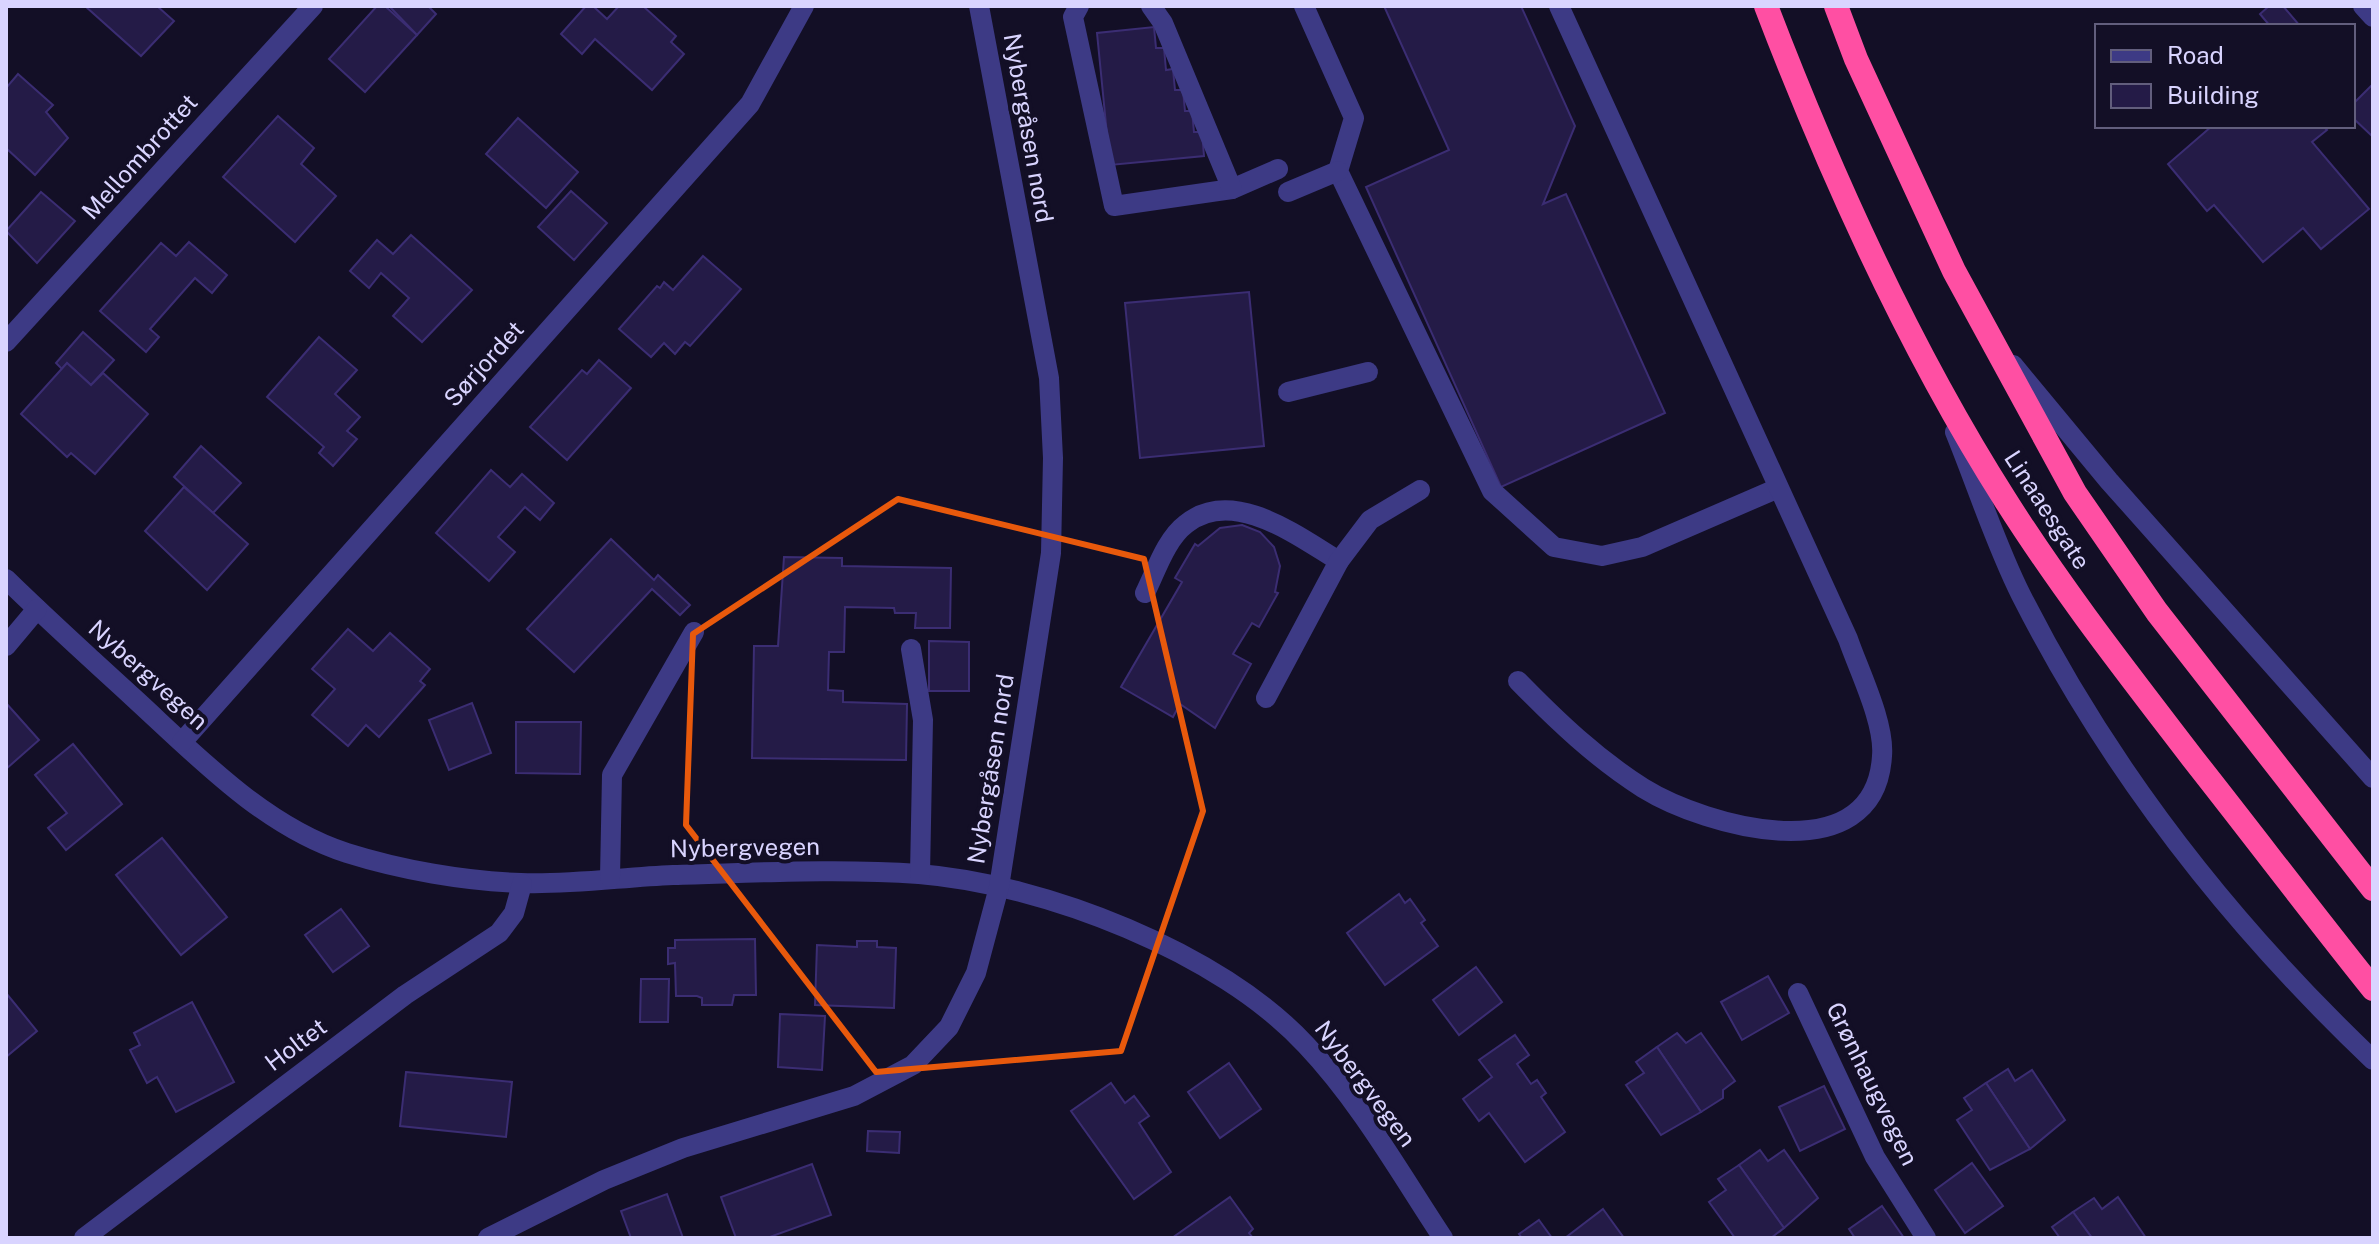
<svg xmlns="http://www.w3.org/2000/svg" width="2379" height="1244" font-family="'Public Sans',sans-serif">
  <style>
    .building { fill: #241b47; stroke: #3b2d73; stroke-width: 2 }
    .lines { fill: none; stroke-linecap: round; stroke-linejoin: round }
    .minor { stroke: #3d3a85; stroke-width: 20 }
    .highway { stroke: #ff4fa3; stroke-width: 24 }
    .marked { fill: none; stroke: #e8590c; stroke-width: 6; stroke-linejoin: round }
    .labels { text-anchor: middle; stroke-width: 8; stroke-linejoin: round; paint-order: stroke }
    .street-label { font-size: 24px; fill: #d9d4ff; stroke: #130f26 }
  </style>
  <rect width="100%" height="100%" fill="#130f26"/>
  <g class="building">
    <path d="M85,6H157L174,21L141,56Z"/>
    <path d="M377,6H385L417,35L365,92L329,59Z"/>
    <path d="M389,6H428L436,14L417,35Z"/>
    <path d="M586,6H593L607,19L619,6H643L676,36L671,42L684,54L652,90L595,39L582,54L561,34Z"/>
    <path d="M1384,6H1521L1575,126L1543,204L1566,194L1665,413L1501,487L1366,187L1449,150Z"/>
    <path d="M2269,6H2283L2300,26H2270L2260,14Z"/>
    <path d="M1154,27L1156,48H1164L1166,70L1173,69L1175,90H1183L1185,111H1192L1194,132H1202L1204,156L1110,165L1097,33Z"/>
    <path d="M18,74L53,105L46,112L68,138L35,175L6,148V88Z"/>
    <path d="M2371,86L2373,87V137L2353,118V104Z"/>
    <path d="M278,116L314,148L301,164L336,196L295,242L223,177Z"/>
    <path d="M518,118L578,172L546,208L486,154Z"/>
    <path d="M2212,126H2323L2327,130L2312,142L2369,209L2321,249L2303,228L2263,262L2214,205L2207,211L2168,164Z"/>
    <path d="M571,191L607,223L574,260L538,227Z"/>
    <path d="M41,192L75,221L37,263L6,231Z"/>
    <path d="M411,235L472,290L422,342L393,316L409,298L381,273L369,288L350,271L377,240L393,254Z"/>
    <path d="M189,242L227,275L212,293L195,278L150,329L159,337L146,352L100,311L161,243L176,256Z"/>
    <path d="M703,256L741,289L690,346L685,342L675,354L664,343L651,357L619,329L657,286L660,288L664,282L673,290Z"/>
    <path d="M1249,292L1264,446L1140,458L1125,303Z"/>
    <path d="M83,332L114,360L91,385L67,363L62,369L56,363Z"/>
    <path d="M319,337L357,370L335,394L360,417L347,431L357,439L333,466L319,453L324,447L267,397Z"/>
    <path d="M599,360L631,388L567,460L530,427L582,370L587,374Z"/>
    <path d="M67,363L91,385L103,373L148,414L95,474L71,453L67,457L21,414Z"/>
    <path d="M201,446L241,483L213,513L174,477Z"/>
    <path d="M491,470L510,487L522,474L554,503L540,520L525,507L498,537L515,552L489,581L436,533Z"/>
    <path d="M184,487L248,544L207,590L145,531Z"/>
    <path d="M1242,525L1260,532L1274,547L1280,566L1275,592L1278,593L1259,627L1252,623L1233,654L1251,664L1215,728L1180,704L1173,717L1121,687L1182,582L1175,578L1195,544L1198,546L1220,528Z"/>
    <path d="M611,539L654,580L658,575L690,605L680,615L652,589L574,672L527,629Z"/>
    <path d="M784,557L842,558V566L951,568L950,628H915L916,613H895L894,608L845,607L844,652H829L828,690L843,691V702L907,704L906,760L752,758L754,646H778Z"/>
    <path d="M348,629L373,651L390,633L430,669L420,681L425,685L379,737L366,725L348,746L312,715L335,689L312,669Z"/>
    <path d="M929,641L969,642V691H929Z"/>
    <path d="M6,703L39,740L6,769Z"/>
    <path d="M472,703L491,753L449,770L429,720Z"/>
    <path d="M516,722H581L580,774L516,773Z"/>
    <path d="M73,744L122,804L66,850L48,828L67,813L35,775Z"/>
    <path d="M162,838L227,917L181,955L116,875Z"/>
    <path d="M1399,894L1405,903L1410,899L1425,920L1421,923L1438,946L1385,985L1347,933Z"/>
    <path d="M341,909L369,946L333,972L305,935Z"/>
    <path d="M755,939L756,995H734L732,1005H702V998L697,996H676L675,963L668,964V948H675V940Z"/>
    <path d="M857,941H877V947L896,948L894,1008L815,1005L817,945L857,947Z"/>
    <path d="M1476,967L1502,1002L1459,1035L1433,1000Z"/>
    <path d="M1768,976L1789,1013L1742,1040L1721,1002Z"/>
    <path d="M641,979H669L668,1022H640Z"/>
    <path d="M6,993L37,1031L6,1057Z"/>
    <path d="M192,1002L234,1082L176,1112L157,1077L147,1083L130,1050L140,1045L134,1033Z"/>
    <path d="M780,1014L825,1016L822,1070L778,1067Z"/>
    <path d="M1677,1033L1686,1043L1701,1033L1735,1081L1723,1090V1098L1701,1112L1657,1047Z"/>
    <path d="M1515,1035L1529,1055L1517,1064L1531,1084L1537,1080L1546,1093L1541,1097L1565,1132L1525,1162L1489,1113L1479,1121L1463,1099L1492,1077L1479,1060Z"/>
    <path d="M1657,1047L1701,1112L1661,1135L1626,1085L1644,1073L1636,1062Z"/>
    <path d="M1229,1063L1261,1109L1220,1138L1188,1092Z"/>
    <path d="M2008,1069L2015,1081L2032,1070L2065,1120L2030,1149L1986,1083Z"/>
    <path d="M406,1072L512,1082L506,1137L400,1126Z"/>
    <path d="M1111,1083L1125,1103L1134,1096L1149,1116L1139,1123L1171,1172L1134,1199L1071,1111Z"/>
    <path d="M1986,1083L2030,1149L1990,1170L1957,1120L1972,1110L1964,1098Z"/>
    <path d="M1824,1086L1845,1129L1800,1151L1779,1107Z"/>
    <path d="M868,1131L900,1132L899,1153L867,1151Z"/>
    <path d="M1760,1150L1768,1161L1784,1150L1818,1198L1784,1228L1739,1165Z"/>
    <path d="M1972,1163L2003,1206L1965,1233L1935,1190Z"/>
    <path d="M812,1164L831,1215L767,1238H736L721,1197Z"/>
    <path d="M1739,1165L1784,1228L1771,1238H1735L1709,1202L1726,1190L1718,1179Z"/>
    <path d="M667,1194L683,1238H631L621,1211Z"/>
    <path d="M1230,1197L1253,1229L1249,1233L1253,1238H1172Z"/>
    <path d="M2118,1197L2146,1238H2092L2073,1212L2094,1198L2102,1209Z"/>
    <path d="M1882,1206L1904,1238H1855L1849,1229Z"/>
    <path d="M1603,1209L1624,1238H1565Z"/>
    <path d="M2073,1212L2092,1238H2060L2052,1227Z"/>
    <path d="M1539,1220L1552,1238H1522L1519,1234Z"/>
  </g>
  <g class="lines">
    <g class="minor">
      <path d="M1079,6L1073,17L1114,206L1232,189L1278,169"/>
      <path d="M1151,6L1163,23L1232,189"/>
      <path d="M1304,6L1354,118L1338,171L1492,491L1554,547L1602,556L1642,547L1776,489"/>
      <path d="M2363,6L2373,17"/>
      <path d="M1288,192L1338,171"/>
      <path d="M6,342L313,6"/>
      <path d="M2013,365L2109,481L2373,778"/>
      <path d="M1288,392L1368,372"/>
      <path d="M1955,432C1977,486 1995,543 2021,595C2110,771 2230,924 2373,1060"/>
      <path d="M6,579C48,620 92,660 136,700C198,757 265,827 347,853C401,870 464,881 521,883C571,885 623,877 673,875C754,873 838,868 919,874C1044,884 1220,952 1306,1045C1360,1102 1400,1173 1443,1238"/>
      <path d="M1145,593C1156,571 1166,539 1186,524C1233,486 1299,537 1339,561"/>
      <path d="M6,646L37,609"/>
      <path d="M911,649L923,720L920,874"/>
      <path d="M1518,681C1557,721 1596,758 1643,788C1706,827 1875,874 1882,756C1885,723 1859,671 1848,639L1559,6"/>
      <path d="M1266,698L1339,561L1370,520L1420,490"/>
      <path d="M182,742L750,104L804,6"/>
      <path d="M610,877L612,775L694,632"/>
      <path d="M1798,993L1875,1157L1926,1238"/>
      <path d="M84,1238L405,995L499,933L514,913L522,884"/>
      <path d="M488,1238L604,1180L683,1148L854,1096L913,1065L949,1027L976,973L999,887L1051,553L1053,458L1049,378L979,6"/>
    </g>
    <g class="highway">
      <path d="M1766,6C1831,176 1908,347 2006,501C2063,591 2129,675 2194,760C2254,836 2312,913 2373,989"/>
      <path d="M1836,6L1856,59L1954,271L2075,493L2157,612L2373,889"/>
    </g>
  </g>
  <path class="marked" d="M898,499L1144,559L1203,811L1121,1051L876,1072L686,825L693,634Z"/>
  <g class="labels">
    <g class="street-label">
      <text transform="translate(1028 128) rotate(80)" y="8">Nybergåsen nord</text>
      <text transform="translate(140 157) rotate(-48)" y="8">Mellombrottet</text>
      <text transform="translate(484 364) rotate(-48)" y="8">Sørjordet</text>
      <text transform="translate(2047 510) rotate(57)" y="8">Linaaesgate</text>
      <text transform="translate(148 675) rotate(42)" y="8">Nybergvegen</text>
      <text transform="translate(991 769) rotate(-81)" y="8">Nybergåsen nord</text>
      <text transform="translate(745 848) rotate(-1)" y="8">Nybergvegen</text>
      <text transform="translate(296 1045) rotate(-37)" y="8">Holtet</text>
      <text transform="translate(1365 1084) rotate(53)" y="8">Nybergvegen</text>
      <text transform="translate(1872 1084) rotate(64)" y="8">Grønhaugvegen</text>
    </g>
  </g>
  <rect width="2379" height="1244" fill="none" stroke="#d9d4ff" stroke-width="16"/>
  <rect x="2095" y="24" width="260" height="104" fill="#130f26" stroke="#625e7d" stroke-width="2"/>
  <rect x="2111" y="50" width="40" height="12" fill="#3d3a85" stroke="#625e7d" stroke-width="2"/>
  <text x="2167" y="64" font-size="24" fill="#d9d4ff">Road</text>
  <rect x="2111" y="84" width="40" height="24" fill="#241b47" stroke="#625e7d" stroke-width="2"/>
  <text x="2167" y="104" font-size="24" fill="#d9d4ff">Building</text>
</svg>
